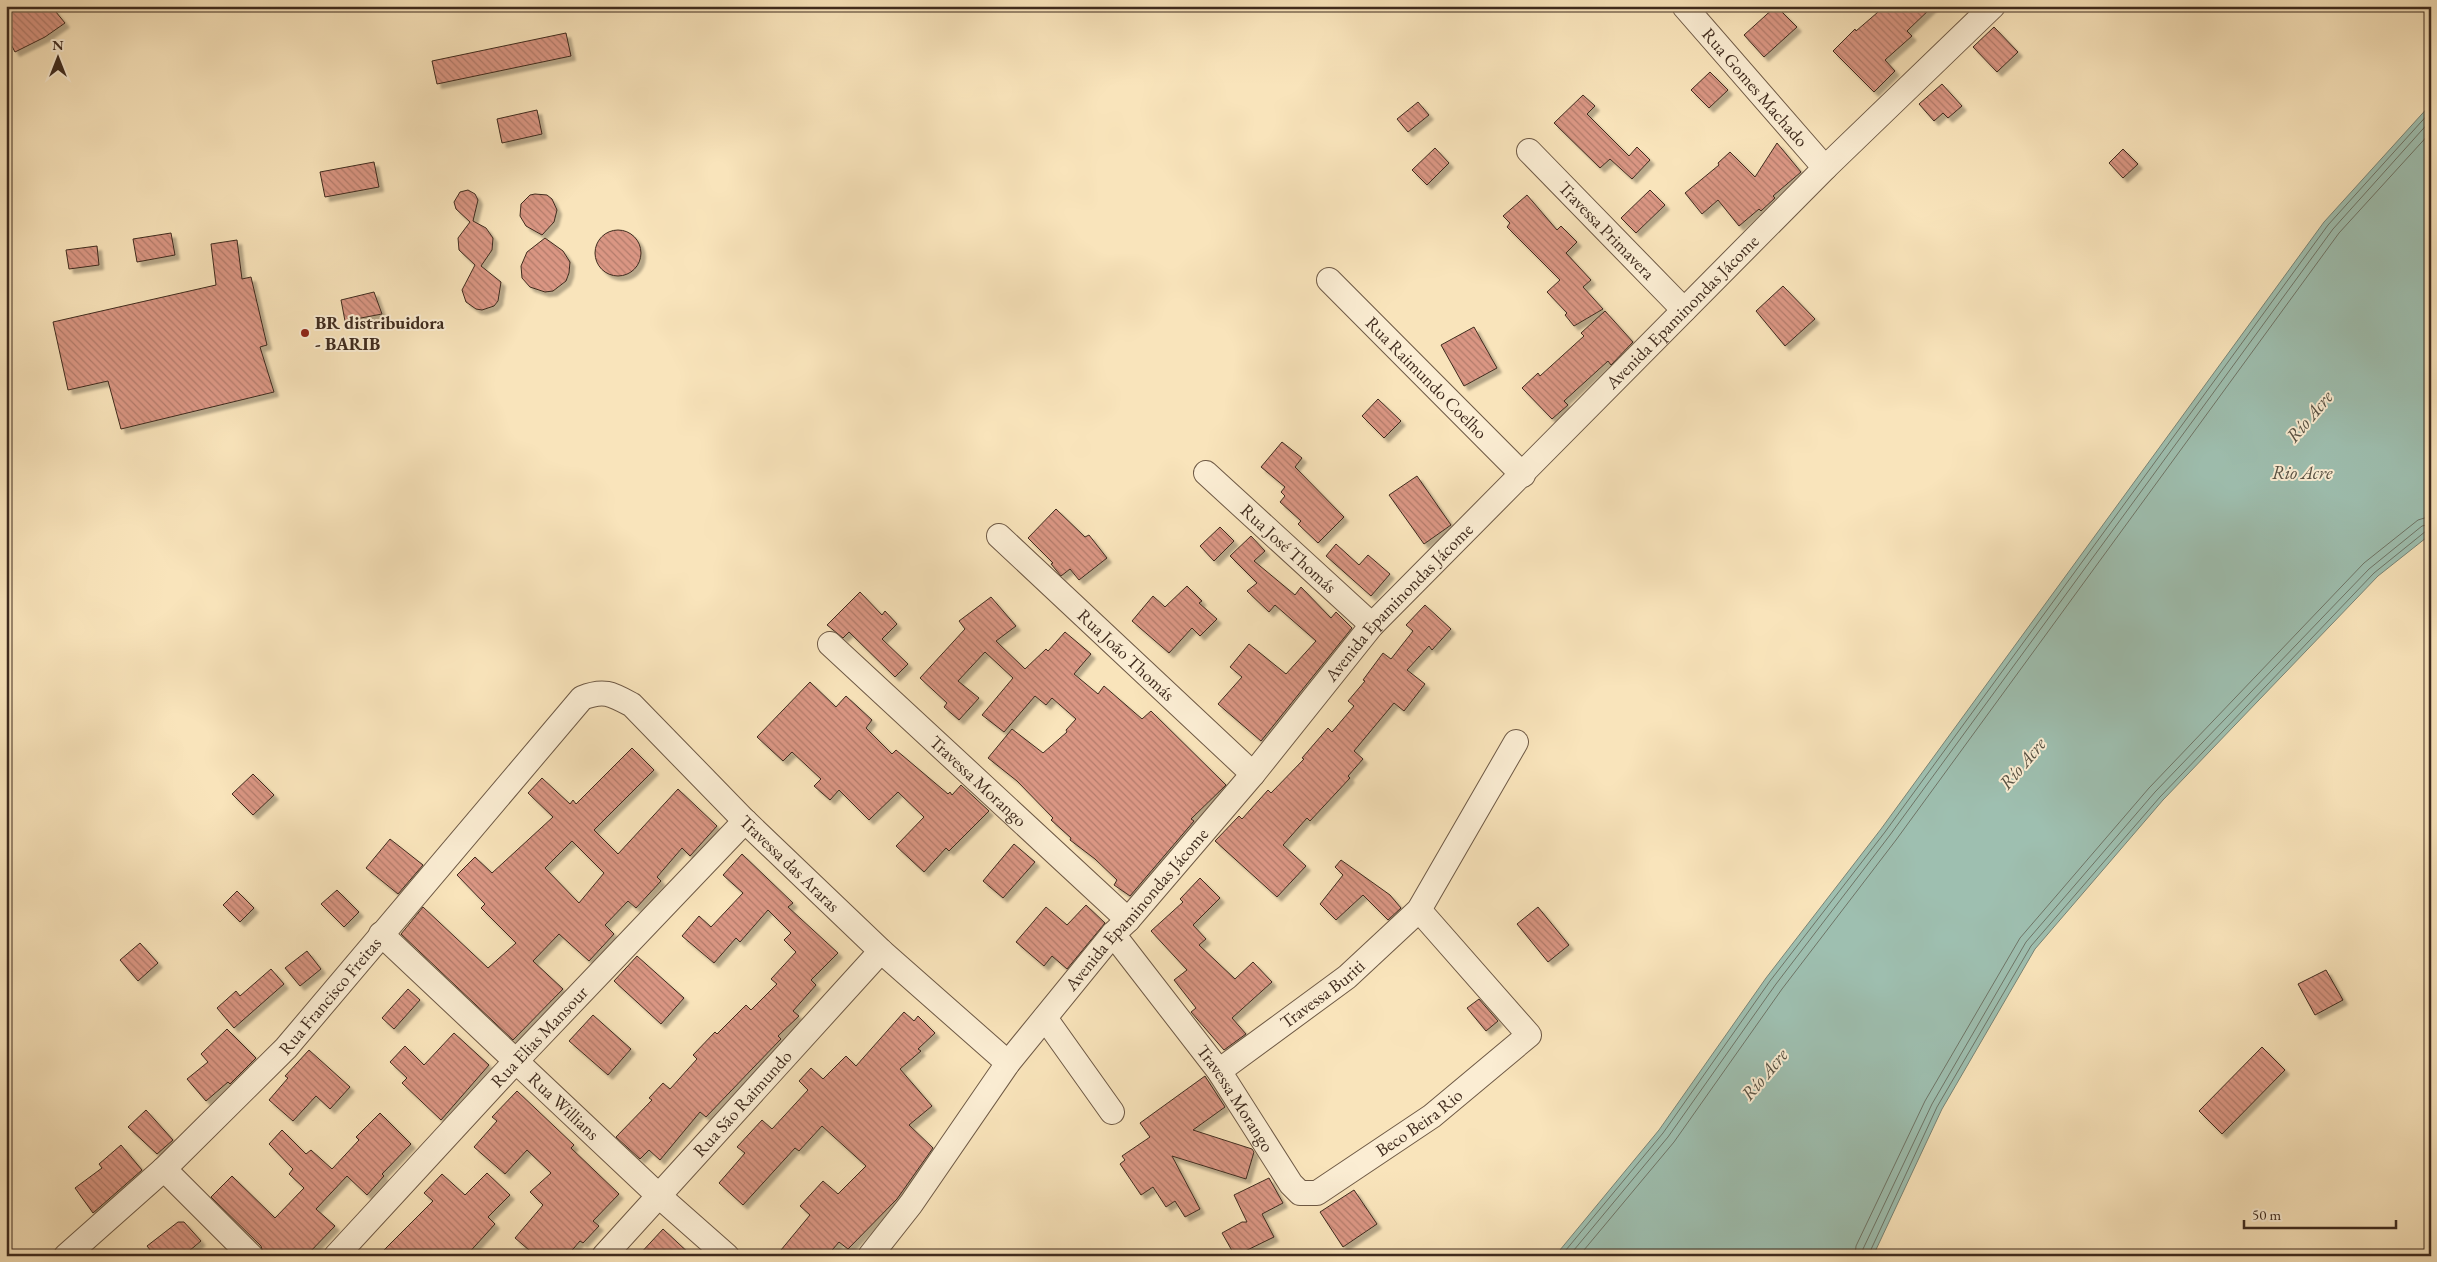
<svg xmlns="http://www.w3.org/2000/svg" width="2437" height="1262" font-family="'EB Garamond',serif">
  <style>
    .water { fill: #9ebfb0; stroke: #788476 }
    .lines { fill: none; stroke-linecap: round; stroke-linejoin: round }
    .shore { stroke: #6e7567; stroke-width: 1 }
    .building { fill: url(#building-back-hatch); stroke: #3f2b1e; fill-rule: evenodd; filter: url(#shadow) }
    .minor-casing { stroke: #6e5945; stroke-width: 26 }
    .minor { stroke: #fbedd3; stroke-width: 24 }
    .poi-dot { fill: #8f2418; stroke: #fbedd3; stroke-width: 2 }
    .labels { text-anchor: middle; stroke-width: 4; stroke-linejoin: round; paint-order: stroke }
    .street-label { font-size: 18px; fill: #3f2b1e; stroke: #fbedd3 }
    .poi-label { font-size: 18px; font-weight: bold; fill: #3f2b1e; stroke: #fbedd3; text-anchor: start }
    .water-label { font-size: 19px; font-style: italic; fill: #575042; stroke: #fbedd3 }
  </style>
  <defs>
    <pattern id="building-back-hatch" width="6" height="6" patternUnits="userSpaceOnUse" patternTransform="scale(1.25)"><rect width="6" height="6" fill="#da9683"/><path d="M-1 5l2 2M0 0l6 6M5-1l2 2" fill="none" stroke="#b27b6b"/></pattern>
    <filter id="shadow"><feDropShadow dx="4.5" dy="4.5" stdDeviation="1" flood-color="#0004"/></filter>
  </defs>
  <rect width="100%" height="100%" fill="#f9e4bb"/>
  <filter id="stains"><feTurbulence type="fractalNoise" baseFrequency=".004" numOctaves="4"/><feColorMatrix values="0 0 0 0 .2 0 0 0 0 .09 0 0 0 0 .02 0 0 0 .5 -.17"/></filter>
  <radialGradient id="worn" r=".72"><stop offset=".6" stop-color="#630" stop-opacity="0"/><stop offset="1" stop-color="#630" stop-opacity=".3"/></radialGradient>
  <path class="water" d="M2431,104V534L2378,576L2163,800L2035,949L1942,1109L1873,1256H1555L1659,1130L1766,978L1881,829L2324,222Z"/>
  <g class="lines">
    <g class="shore">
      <path d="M1561,1256L1663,1133L1770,981L1885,832L2328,225L2431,111"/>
      <path d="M1569,1256L1668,1137L1776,984L1890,835L2333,229L2431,120"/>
      <path d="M1579,1256L1674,1142L1782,989L1896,840L2339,233L2431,132"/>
      <path d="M1855,1256L1856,1246L1925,1101L2020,938L2149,788L2364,563L2418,520L2431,516"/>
      <path d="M1862,1256L1863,1249L1932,1104L2026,942L2155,792L2369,569L2422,526L2431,524"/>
      <path d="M1868,1256L1937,1107L2031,946L2160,797L2374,573L2426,531L2431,530"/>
    </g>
  </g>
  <g class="building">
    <path d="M6,6H51L65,23L45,37L15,52L6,35Z"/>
    <path d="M1776,6L1797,27L1764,57L1744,35Z"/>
    <path d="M1885,6H1933L1907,31L1912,36L1885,60L1895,71L1874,92L1833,51L1855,29L1856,31Z"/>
    <path d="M1994,27L2018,52L1997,72L1973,47Z"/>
    <path d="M566,33L571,56L437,84L432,61Z"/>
    <path d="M1710,72L1728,90L1709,108L1691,90Z"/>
    <path d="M1942,84L1962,106L1948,118L1943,113L1934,121L1919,104Z"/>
    <path d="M1583,95L1595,106L1587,114L1629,156L1637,147L1650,160L1632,179L1610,159L1600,168L1554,123Z"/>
    <path d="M1418,102L1429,115L1408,132L1397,119Z"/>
    <path d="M537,110L542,134L502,143L497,119Z"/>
    <path d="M1777,143L1801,172L1773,196L1775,198L1761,211L1759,209L1739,226L1718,200L1702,214L1685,193L1719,165L1718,163L1730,152L1755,177Z"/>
    <path d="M1435,148L1449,163L1427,185L1412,170Z"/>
    <path d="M2123,149L2138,164L2123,178L2109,163Z"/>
    <path d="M374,162L379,187L325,197L320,172Z"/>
    <path d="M468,190L475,194L478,200L473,221L486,228L493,238L492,250L481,266L501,282L498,301L494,306L482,310L476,309L466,302L462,290L475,265L459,250L458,238L470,222L456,209L454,202L460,192Z"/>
    <path d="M1650,190L1665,205L1636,233L1621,218Z"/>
    <path d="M535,194L547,195L552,199L557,210L554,222L542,235L526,226L520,216L521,204L530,195Z"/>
    <path d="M1527,195L1557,230L1561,226L1577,242L1566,253L1591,280L1583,287L1603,309L1574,326L1565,315L1567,313L1547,292L1560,280L1507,227L1510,223L1503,216Z"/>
    <circle cx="618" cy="253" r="23"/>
    <path d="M171,233L175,255L137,262L133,239Z"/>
    <path d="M545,238L563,251L570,262L569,273L566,281L553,291L545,292L530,287L522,278L521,266L527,252Z"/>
    <path d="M237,240L242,279L251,277L267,345L260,347L274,392L121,429L108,381L68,390L53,322L216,285L211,244Z"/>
    <path d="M97,246L99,265L69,269L66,250Z"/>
    <path d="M1783,286L1815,319L1785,346L1756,311Z"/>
    <path d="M374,292L382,314L345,321L341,300Z"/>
    <path d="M1605,311L1633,342L1611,365L1608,361L1564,401L1568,405L1552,419L1522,388L1538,373L1540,376L1584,336L1581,333Z"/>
    <path d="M1474,327L1497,368L1464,386L1441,345Z"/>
    <path d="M1378,399L1401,421L1384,438L1362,416Z"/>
    <path d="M1282,442L1302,458L1295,467L1344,517L1318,543L1298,524L1301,521L1280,502L1285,496L1281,492L1285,487L1261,467Z"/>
    <path d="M1417,476L1451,525L1424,544L1389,495Z"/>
    <path d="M1056,509L1085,537L1089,535L1107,558L1079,580L1070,569L1061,576L1051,564L1053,563L1028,538Z"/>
    <path d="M1220,527L1234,541L1214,561L1200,546Z"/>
    <path d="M1251,536L1265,551L1254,561L1295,595L1301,587L1331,618L1336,612L1352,628L1261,741L1218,704L1242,677L1230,667L1249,644L1286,674L1316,641L1275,605L1269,612L1247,591L1257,583L1230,556Z"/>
    <path d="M1336,544L1359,565L1368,555L1390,574L1371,596L1326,556Z"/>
    <path d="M1187,586L1202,601L1199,603L1217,619L1200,636L1192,628L1169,653L1132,621L1153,596L1165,607Z"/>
    <path d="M860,592L882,615L885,611L897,624L882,639L908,664L895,677L849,632L843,638L827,625Z"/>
    <path d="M991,597L1016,626L996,641L1025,669L1046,649L1048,651L1065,632L1091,654L1074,674L1098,694L1104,686L1142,719L1151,711L1226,785L1191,819L1194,821L1130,896L1114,885L1117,880L1095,859L1070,840L1071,838L1051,820L1053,818L1017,781L988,758L1012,729L1043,753L1067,732L1066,730L1076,719L1052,698L1046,705L1035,696L1004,732L982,715L1013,678L985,652L958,681L979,698L959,720L944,707L947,703L920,678L965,629L959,621Z"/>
    <path d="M1425,605L1451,629L1432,650L1429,646L1407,670L1425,684L1404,711L1394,703L1354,751L1363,759L1348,776L1350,778L1310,821L1307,818L1283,845L1306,866L1277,897L1215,841L1239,816L1242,819L1268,790L1271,793L1304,759L1302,758L1328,728L1332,732L1354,706L1348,701L1365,681L1363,680L1383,653L1391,659L1413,631L1406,625Z"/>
    <path d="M810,682L836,707L846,696L872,720L866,728L892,754L896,750L948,794L950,792L952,795L961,785L989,811L949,851L946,848L924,872L896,846L924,817L898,792L869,820L839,790L830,800L814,786L821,779L792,752L783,761L757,737Z"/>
    <path d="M632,748L654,770L594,830L618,854L678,789L717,826L690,856L682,848L657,877L661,881L636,908L628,901L605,925L614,934L589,961L559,934L533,961L563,989L513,1040L401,934L423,907L488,968L516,943L481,908L485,904L457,875L475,857L492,873L553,817L528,793L542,778L570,804L573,800L576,804ZM572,841L604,873L579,903L545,868Z"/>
    <path d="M253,774L274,795L253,815L232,794Z"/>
    <path d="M390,839L423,865L398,894L366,868Z"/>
    <path d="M1014,844L1035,862L1003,898L983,881Z"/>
    <path d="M742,854L793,903L788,907L838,953L811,980L816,985L793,1011L799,1016L778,1036L781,1039L753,1068L706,1117L700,1112L660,1160L649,1150L640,1159L616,1137L652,1100L649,1098L663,1083L670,1089L697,1059L693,1055L715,1032L717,1034L746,1005L751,1010L777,984L771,979L796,952L784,940L791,933L768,910L740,942L736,938L714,963L682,936L699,916L711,927L743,893L723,875Z"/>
    <path d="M1341,860L1390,895L1401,908L1388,920L1363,895L1336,920L1320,904L1343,875L1335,867Z"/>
    <path d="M1200,878L1220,898L1193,925L1206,939L1199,945L1235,979L1253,962L1272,982L1232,1018L1246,1034L1224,1050L1191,1012L1196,1008L1174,980L1187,970L1151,931L1183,902L1180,899Z"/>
    <path d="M337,890L359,912L344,927L321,904Z"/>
    <path d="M237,891L254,908L240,922L223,905Z"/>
    <path d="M1086,905L1105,923L1067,969L1052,956L1044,966L1016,942L1046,907L1067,925Z"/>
    <path d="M1538,907L1569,945L1548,962L1517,924Z"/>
    <path d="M140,943L158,963L138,981L120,960Z"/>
    <path d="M307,951L321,969L300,986L285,968Z"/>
    <path d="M637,956L684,998L661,1024L614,981Z"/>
    <path d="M271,969L284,984L234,1028L217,1008L236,991L240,996Z"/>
    <path d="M2326,970L2343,1000L2315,1015L2298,984Z"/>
    <path d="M408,989L420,1000L394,1029L382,1018Z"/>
    <path d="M1479,999L1498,1021L1486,1031L1467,1008Z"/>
    <path d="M904,1012L914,1021L918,1016L935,1033L918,1049L921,1051L900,1069L932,1106L909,1125L933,1148L897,1199L848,1249L839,1242L827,1256H776L810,1215L800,1206L823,1181L838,1194L866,1166L822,1126L799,1151L795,1148L743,1205L719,1183L745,1153L737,1147L762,1120L772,1129L808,1090L799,1081L811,1068L823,1079L846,1056L856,1066Z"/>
    <path d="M593,1015L631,1049L608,1075L569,1041Z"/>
    <path d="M227,1029L256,1058L230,1084L228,1082L206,1101L187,1079L208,1062L201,1054Z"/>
    <path d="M454,1033L489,1065L441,1120L402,1083L407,1078L390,1062L405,1046L424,1065Z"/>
    <path d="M2262,1047L2285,1070L2222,1134L2199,1111Z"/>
    <path d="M309,1050L350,1087L330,1109L316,1096L293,1121L269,1100L288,1078L285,1076Z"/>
    <path d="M1205,1076L1225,1107L1193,1130L1252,1149L1254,1152L1246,1179L1172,1156L1200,1209L1185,1217L1175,1201L1166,1207L1153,1187L1141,1195L1120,1164L1125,1160L1122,1156L1150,1137L1140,1123Z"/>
    <path d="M517,1091L574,1145L571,1148L619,1194L593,1221L599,1226L583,1243L580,1241L567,1256H536L515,1238L543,1205L530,1192L551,1173L527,1150L505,1174L474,1147L497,1121L492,1117Z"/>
    <path d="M146,1110L173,1140L157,1154L128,1127Z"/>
    <path d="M380,1113L411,1144L382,1174L384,1176L367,1195L347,1176L316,1209L335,1226L306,1256H264L261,1246L211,1197L232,1176L275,1218L304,1188L289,1174L293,1169L269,1144L282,1130L306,1154L311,1150L332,1169L359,1140L356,1137Z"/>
    <path d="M121,1145L142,1170L93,1213L75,1188L102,1168L99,1164Z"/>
    <path d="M487,1173L510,1195L488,1217L495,1224L466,1256H378L433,1201L424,1193L442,1174L465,1195Z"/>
    <path d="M1269,1178L1283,1203L1262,1214L1274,1237L1235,1256L1222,1233L1242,1222H1247L1234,1195Z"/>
    <path d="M1354,1190L1377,1224L1343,1247L1320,1212Z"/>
    <path d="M178,1222H184L201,1241L183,1256H155L147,1246Z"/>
    <path d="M663,1229L692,1256H638Z"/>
  </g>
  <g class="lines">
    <g class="minor-casing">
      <g id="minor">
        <path id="s1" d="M1684,6L1825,168"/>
        <path id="s2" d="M1529,151L1684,310"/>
        <path id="s3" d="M1329,280L1523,475"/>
        <path id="s4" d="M1206,473L1372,625"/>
        <path id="s5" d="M999,536L1253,774"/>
        <path id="s6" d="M830,644L1128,920"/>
        <path id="s7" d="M381,934L659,1196L727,1256"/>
        <path id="s8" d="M1113,934L1219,1071L1291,1184L1300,1193H1317L1432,1116L1529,1035L1419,910"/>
        <path d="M1045,1018L1112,1112"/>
        <path id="s9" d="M1219,1071L1347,977L1419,910L1516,742"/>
        <path d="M164,1169L251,1256"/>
        <path id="s10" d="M66,1256L164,1169L286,1048L582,698C604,689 612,694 632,705L745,821L881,951L1008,1063"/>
        <path id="s11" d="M336,1256L515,1062L745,821"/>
        <path id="s12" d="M604,1256L881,951"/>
        <path id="s13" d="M870,1256L911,1204L1008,1063L1113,934L1128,920L1253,774L1372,625L1825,168L1993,6"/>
      </g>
    </g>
    <use href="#minor" class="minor"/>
  </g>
  <circle class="poi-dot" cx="305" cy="333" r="5"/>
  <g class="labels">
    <g class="street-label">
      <text dy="6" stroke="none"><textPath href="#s1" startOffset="108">Rua Gomes Machado</textPath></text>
      <text dy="6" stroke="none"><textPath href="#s2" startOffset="111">Travessa Primavera</textPath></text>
      <text dy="6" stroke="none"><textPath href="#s13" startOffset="1248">Avenida Epaminondas Jácome</textPath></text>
      <text dy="6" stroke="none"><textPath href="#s3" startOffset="138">Rua Raimundo Coelho</textPath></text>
      <text dy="6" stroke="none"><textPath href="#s4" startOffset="112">Rua José Thomás</textPath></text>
      <text dy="6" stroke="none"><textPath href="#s13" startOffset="842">Avenida Epaminondas Jácome</textPath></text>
      <text dy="6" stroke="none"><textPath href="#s5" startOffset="174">Rua João Thomás</textPath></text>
      <text dy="6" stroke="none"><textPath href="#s6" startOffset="202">Travessa Morango</textPath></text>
      <text dy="6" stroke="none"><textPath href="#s10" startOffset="1038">Travessa das Araras</textPath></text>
      <text dy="6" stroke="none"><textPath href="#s13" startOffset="438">Avenida Epaminondas Jácome</textPath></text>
      <text dy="6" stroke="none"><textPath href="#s9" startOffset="129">Travessa Buriti</textPath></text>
      <text dy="6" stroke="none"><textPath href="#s10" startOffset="371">Rua Francisco Freitas</textPath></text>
      <text dy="6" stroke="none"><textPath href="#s11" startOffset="299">Rua Elias Mansour</textPath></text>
      <text dy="6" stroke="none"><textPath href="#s8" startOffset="205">Travessa Morango</textPath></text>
      <text dy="6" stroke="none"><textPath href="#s12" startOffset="206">Rua São Raimundo</textPath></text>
      <text dy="6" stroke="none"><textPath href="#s7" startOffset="251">Rua Willians</textPath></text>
      <text dy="6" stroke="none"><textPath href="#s8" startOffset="461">Beco Beira Rio</textPath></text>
    </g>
    <g class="poi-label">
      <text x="315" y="329">BR distribuidora<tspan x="315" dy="21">- BARIB</tspan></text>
    </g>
    <g class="water-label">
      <text transform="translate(2309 416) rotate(-50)" y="7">Río Acre</text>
      <text x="2302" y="479">Rio Acre</text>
      <text transform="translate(2022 763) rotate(-50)" y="7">Río Acre</text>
      <text transform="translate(1764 1074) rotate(-50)" y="7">Río Acre</text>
    </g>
  </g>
  <rect width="2437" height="1262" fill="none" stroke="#f9e4bb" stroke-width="25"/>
  <rect x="8" y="8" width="2422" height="1247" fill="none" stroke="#3f2b1e" stroke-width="2.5"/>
  <rect x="12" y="12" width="2412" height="1237" fill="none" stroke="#3f2b1e"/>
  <g transform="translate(58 58)" stroke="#fbedd3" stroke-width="4" paint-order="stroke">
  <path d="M0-4L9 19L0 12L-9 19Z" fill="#3f2b1e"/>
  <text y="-8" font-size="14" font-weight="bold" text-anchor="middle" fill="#3f2b1e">N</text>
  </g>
  <path d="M2244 1220v8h152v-8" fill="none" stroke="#3f2b1e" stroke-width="2.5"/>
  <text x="2252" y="1220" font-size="15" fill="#3f2b1e" stroke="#fbedd3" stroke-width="4" paint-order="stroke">50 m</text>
  <rect width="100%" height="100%" filter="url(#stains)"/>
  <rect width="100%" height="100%" fill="url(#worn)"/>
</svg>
